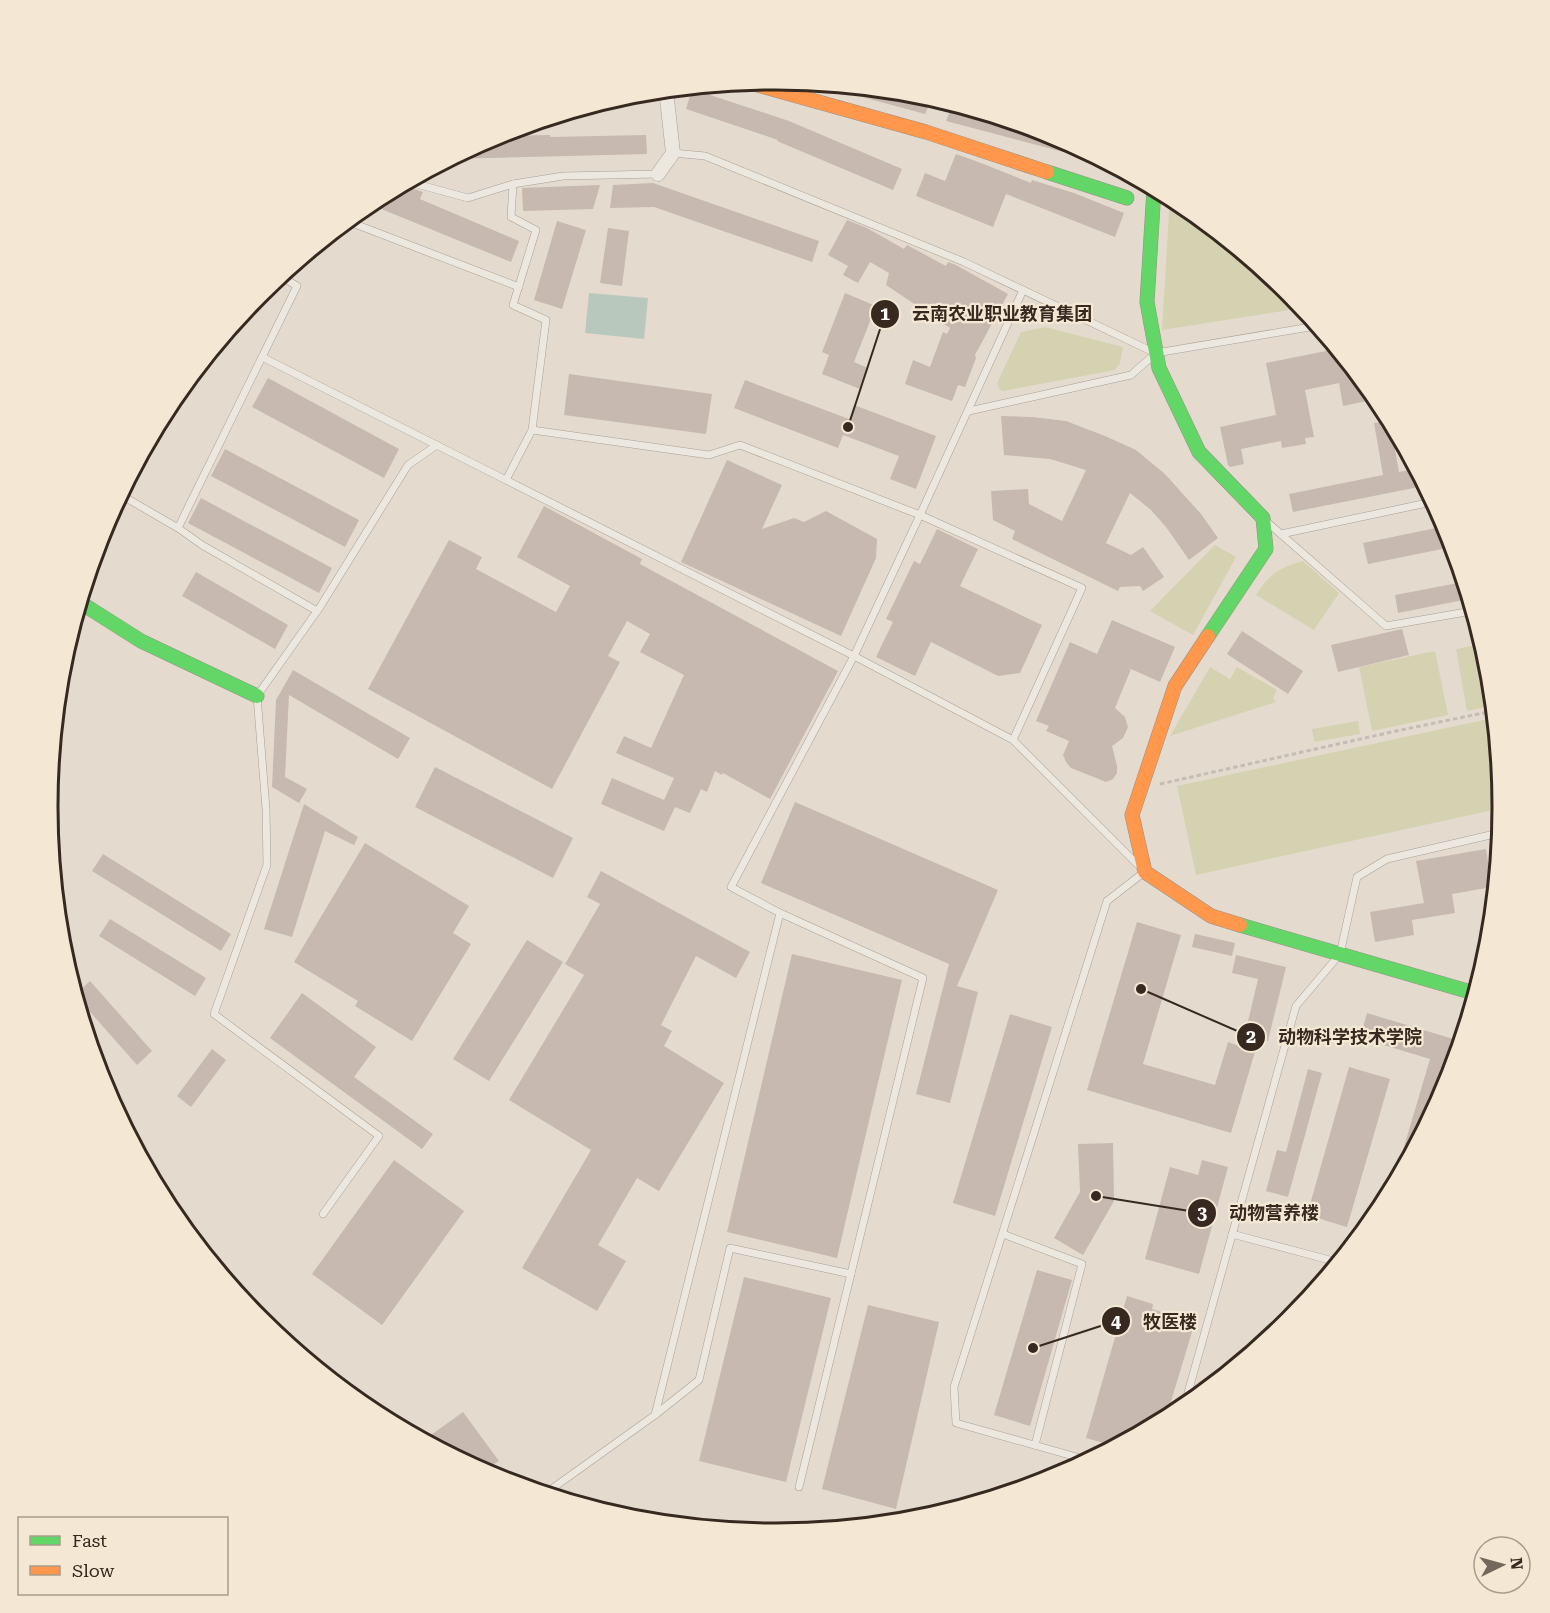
<svg xmlns="http://www.w3.org/2000/svg" width="1550" height="1613" font-family="'Roboto Serif','Noto Sans SC',serif">
  <style>
    .green { fill: #d5d2b1 }
    .water { fill: #b9c8bd }
    .building { fill: #c7b9af }
    .lines { fill: none; stroke-linecap: round; stroke-linejoin: round }
    .lane-casing { stroke: #a9a097; stroke-width: 8 }
    .street-casing { stroke: #a9a097; stroke-width: 15 }
    .fast-casing { stroke: #999086; stroke-width: 15 }
    .slow-casing { stroke: #999086; stroke-width: 15 }
    .path { stroke: #c4bdb6; stroke-width: 3; stroke-dasharray: 4.5 3; stroke-linecap: butt }
    .lane { stroke: #ece7df; stroke-width: 7 }
    .street { stroke: #ece7df; stroke-width: 14 }
    .fast { stroke: #63d668; stroke-width: 14 }
    .slow { stroke: #ff974d; stroke-width: 14 }
    .rim { fill: none; stroke: #37291f; stroke-width: 3 }
    .leader { fill: none; stroke: #37291f; stroke-width: 2 }
    .callout-dot { fill: #37291f; stroke: #f4e8d5; stroke-width: 2 }
    .mark-label { font-size: 18px; text-anchor: middle; font-weight: bold; fill: #fff }
    .callout-label { font-size: 18px; text-anchor: middle; font-weight: bold; fill: #37291f; stroke: #f4e8d5; stroke-width: 4.5; stroke-linejoin: round; paint-order: stroke }
  </style>
  <rect width="100%" height="100%" fill="#e4dbce"/>
  <g class="green">
    <path d="M1170,197L1179,202L1289,293L1302,308L1162,330Z"/>
    <path d="M1045,327L1123,347L1120,363L1115,370L1003,391L1000,390L997,383L1021,332Z"/>
    <path d="M1215,545L1236,557L1193,635L1150,611Z"/>
    <path d="M1303,561L1339,593L1314,630L1256,595C1270,573 1279,568 1303,561Z"/>
    <path d="M1482,644L1488,665L1492,706L1467,711L1456,649Z"/>
    <path d="M1435,651L1448,715L1372,731L1359,667Z"/>
    <path d="M1210,667L1230,679L1237,667L1277,690L1273,698L1276,702L1170,736Z"/>
    <path d="M1493,718L1502,808L1196,875L1177,786Z"/>
    <path d="M1358,721L1360,734L1314,742L1312,729Z"/>
  </g>
  <path class="water" d="M589,293L648,298L644,339L585,333Z"/>
  <g class="building">
    <path d="M852,87L917,94L932,98L925,114L851,94Z"/>
    <path d="M692,89L789,121L902,169L893,190L777,141L778,140L686,109Z"/>
    <path d="M953,104L1054,135L1088,153L1086,158L946,121Z"/>
    <path d="M550,135V137L646,135L647,154L452,159L494,136Z"/>
    <path d="M956,154L981,163L1031,183L1032,180L1074,193L1124,213L1115,237L1006,194L993,227L916,196L925,173L945,181Z"/>
    <path d="M653,183L819,241L812,262L654,207L610,208L613,185Z"/>
    <path d="M404,184L408,187L423,192L420,199L519,241L511,262L369,204Z"/>
    <path d="M600,185L593,209L523,211L522,188Z"/>
    <path d="M847,220L867,228L904,249L907,245L946,266L948,262L956,265L1008,294L975,355L976,358L965,387L958,385L952,401L905,384L913,360L930,367L943,332L947,334L950,328L886,285L889,273L870,262L858,283L843,275L848,266L828,255Z"/>
    <path d="M557,221L586,230L562,309L534,300Z"/>
    <path d="M608,228L629,231L622,286L600,283Z"/>
    <path d="M845,293L876,306L854,362L868,368L860,389L822,374L829,355L822,352Z"/>
    <path d="M1336,349L1377,399L1343,406L1339,383L1305,390L1314,437L1305,438L1306,444L1282,448L1281,441L1241,449L1244,464L1230,467L1228,465L1220,427L1276,415L1266,363Z"/>
    <path d="M569,374L712,394L706,434L564,415Z"/>
    <path d="M268,378L399,449L384,478L252,407Z"/>
    <path d="M745,380L849,419L854,405L936,436L916,489L890,479L899,456L843,435L838,448L734,408Z"/>
    <path d="M1001,416L1032,417L1066,421L1105,436L1136,450L1165,474L1201,514L1218,538L1189,560L1166,527L1151,510L1130,493L1106,543L1131,555L1143,547L1164,577L1143,591L1140,586L1120,587L1118,591L1012,539L1015,531L993,520L991,491L1028,489L1029,504L1062,521L1086,470L1050,459L1004,455Z"/>
    <path d="M1389,421L1398,438H1393L1399,472L1415,469L1424,486L1293,512L1289,494L1383,475L1374,423Z"/>
    <path d="M225,449L359,520L345,547L211,476Z"/>
    <path d="M727,460L782,485L762,529L794,518L804,522L826,511L877,539L876,558L841,636L681,562Z"/>
    <path d="M201,498L332,568L319,593L188,523Z"/>
    <path d="M544,506L642,559L640,564L838,671L770,799L723,773L722,775L715,771L707,792L701,789L690,813L675,807L664,831L601,804L612,778L664,800L674,778L616,753L624,736L651,748L684,675L640,652L650,634L627,621L608,656L620,662L552,789L368,689L449,540L482,557L476,569L556,612L570,586L517,557Z"/>
    <path d="M1446,526L1452,547L1368,564L1363,543Z"/>
    <path d="M937,529L978,549L960,586L1042,625L1020,673L998,676L931,642L915,676L876,657L893,622L886,619L914,561L920,564Z"/>
    <path d="M196,572L288,625L275,649L182,596Z"/>
    <path d="M1463,582L1468,599L1398,613L1395,595Z"/>
    <path d="M1112,620L1175,647L1160,682L1131,669L1115,708L1125,717L1128,727L1123,738L1112,746L1117,766V773L1113,779L1106,782L1071,768L1066,762L1063,755L1069,741L1046,731L1049,726L1036,721L1070,642L1097,654Z"/>
    <path d="M1402,629L1409,655L1338,672L1331,645Z"/>
    <path d="M1242,631L1303,671L1288,694L1227,654Z"/>
    <path d="M293,670L410,738L398,759L289,695L285,777L307,789L299,803L272,787L276,700Z"/>
    <path d="M435,767L573,838L553,878L415,807Z"/>
    <path d="M795,802L998,890L957,986L978,992L950,1103L916,1094L949,964L761,883Z"/>
    <path d="M304,804L358,837L354,845L325,831L292,937L264,929Z"/>
    <path d="M365,843L469,906L453,933L471,944L412,1041L355,1006L358,1001L294,962Z"/>
    <path d="M1486,849L1492,887L1452,894L1455,913L1412,920L1414,935L1375,942L1370,912L1424,903L1416,861Z"/>
    <path d="M103,854L231,934L221,951L92,871Z"/>
    <path d="M601,871L750,952L736,978L696,956L661,1025L672,1031L664,1046L724,1083L659,1191L637,1178L598,1245L626,1261L597,1311L522,1268L591,1150L509,1100L584,975L565,964L600,904L587,897Z"/>
    <path d="M110,919L206,978L195,996L99,936Z"/>
    <path d="M1137,922L1181,935L1143,1064L1215,1085L1228,1042L1242,1047L1258,979L1232,973L1236,955L1286,967L1268,1041L1259,1038L1231,1133L1087,1090Z"/>
    <path d="M1195,934L1235,943L1232,956L1192,947Z"/>
    <path d="M527,940L563,962L489,1081L453,1059Z"/>
    <path d="M792,954L902,980L837,1258L727,1232Z"/>
    <path d="M90,981L152,1051L137,1065L77,997L76,994Z"/>
    <path d="M302,993L376,1047L354,1077L433,1134L422,1149L270,1038Z"/>
    <path d="M1367,1013L1460,1041L1447,1085L1407,1160L1401,1157L1430,1059L1360,1038Z"/>
    <path d="M1010,1014L1052,1027L995,1216L953,1203Z"/>
    <path d="M212,1049L226,1060L191,1107L177,1096Z"/>
    <path d="M1349,1067L1390,1079L1347,1227L1307,1215Z"/>
    <path d="M1308,1069L1322,1073L1288,1197L1266,1191L1277,1150L1286,1152Z"/>
    <path d="M1113,1143L1114,1201L1083,1255L1054,1238L1080,1192L1078,1144Z"/>
    <path d="M394,1160L464,1211L382,1325L312,1274Z"/>
    <path d="M1202,1160L1228,1167L1199,1274L1145,1259L1170,1167L1198,1175Z"/>
    <path d="M1037,1270L1072,1280L1030,1426L994,1415Z"/>
    <path d="M744,1277L831,1298L786,1482L699,1461Z"/>
    <path d="M1127,1296L1153,1304L1152,1309L1195,1322L1166,1418L1114,1446L1086,1438Z"/>
    <path d="M868,1305L939,1322L896,1509L822,1489Z"/>
    <path d="M463,1412L499,1461L484,1471L424,1440Z"/>
  </g>
  <g class="lines">
    <g class="lane-casing">
      <g id="lane">
        <path d="M673,153L705,156L964,262L1151,351"/>
        <path d="M658,174L563,176L513,184L511,217L536,230L513,305L546,320L532,430L709,455L740,445L920,515L1023,290"/>
        <path d="M409,182L468,198L513,184"/>
        <path d="M347,221L519,287"/>
        <path d="M280,276L297,286L262,357L506,480"/>
        <path d="M969,411L1131,375L1156,353L1316,326"/>
        <path d="M532,430L506,480L854,656L1013,740L1137,864"/>
        <path d="M121,495L178,528L262,357"/>
        <path d="M1267,522L1386,626L1472,611"/>
        <path d="M178,528L202,545L317,611"/>
        <path d="M1281,534L1432,502"/>
        <path d="M780,913L923,978L799,1487"/>
        <path d="M323,1214L379,1136L214,1014L267,865L266,809L257,696L320,607L408,465L437,445"/>
        <path d="M1003,1234L1082,1264L1035,1445"/>
        <path d="M1232,1234L1337,1262"/>
        <path d="M1184,1407L1296,1006L1340,954L1357,877L1387,859L1499,833"/>
        <path d="M655,1415L699,1380L730,1248L851,1274"/>
        <path d="M1087,1460L956,1423L954,1387L1107,901L1143,873"/>
        <path d="M546,1493L655,1415L780,913L731,887L854,656L920,515L1082,588L1013,740"/>
      </g>
    </g>
    <g class="street-casing">
      <path id="street" d="M658,174L673,153L666,90"/>
    </g>
    <g class="fast-casing">
      <g id="fast">
        <path d="M1047,172L1127,198"/>
        <path d="M1154,189L1147,302L1159,368L1199,452L1263,518L1266,549L1208,636"/>
        <path d="M81,603L141,641L257,696"/>
        <path d="M1240,925L1474,993"/>
      </g>
    </g>
    <g class="slow-casing">
      <g id="slow">
        <path d="M747,82L926,132L1047,172"/>
        <path d="M1208,636L1175,686L1132,815L1145,872L1211,916L1240,925"/>
      </g>
    </g>
    <path class="path" d="M1160,784L1396,731L1493,711"/>
    <use href="#lane" class="lane"/>
    <use href="#street" class="street"/>
    <use href="#fast" class="fast"/>
    <use href="#slow" class="slow"/>
  </g>
  <path d="M0 0H1550V1613H0ZM774 90H776A716 716 0 0 1 1492 806V807A716 716 0 0 1 776 1523H774A716 716 0 0 1 58 807V806A716 716 0 0 1 774 90Z" fill="#f4e8d5" fill-rule="evenodd"/>
  <path class="rim" d="M774 90H776A716 716 0 0 1 1492 806V807A716 716 0 0 1 776 1523H774A716 716 0 0 1 58 807V806A716 716 0 0 1 774 90Z"/>
  <path class="leader" d="M848 427L885 314M1141 989L1251 1037M1096 1196L1202 1213M1033 1348L1116 1321"/>
  <g class="callout-dot">
    <circle cx="848" cy="427" r="6"/>
    <circle cx="1141" cy="989" r="6"/>
    <circle cx="1096" cy="1196" r="6"/>
    <circle cx="1033" cy="1348" r="6"/>
    <circle cx="885" cy="314" r="15"/>
    <circle cx="1251" cy="1037" r="15"/>
    <circle cx="1202" cy="1213" r="15"/>
    <circle cx="1116" cy="1321" r="15"/>
  </g>
  <g class="mark-label">
    <text x="885" y="320">1</text>
    <text x="1251" y="1043">2</text>
    <text x="1202" y="1219">3</text>
    <text x="1116" y="1328">4</text>
  </g>
  <g class="callout-label">
    <text x="1002" y="320">云南农业职业教育集团</text>
    <text x="1350" y="1043">动物科学技术学院</text>
    <text x="1274" y="1219">动物营养楼</text>
    <text x="1170" y="1328">牧医楼</text>
  </g>
  <rect x="18" y="1517" width="210" height="78" fill="#f4e8d5" stroke="#a89c8c" stroke-width="1.5"/>
  <rect x="30" y="1536" width="30" height="9" fill="#63d668" stroke="#a89c8c" stroke-width="1.5"/>
  <text x="72" y="1547" font-size="18" fill="#37291f">Fast</text>
  <rect x="30" y="1566" width="30" height="9" fill="#ff974d" stroke="#a89c8c" stroke-width="1.5"/>
  <text x="72" y="1577" font-size="18" fill="#37291f">Slow</text>
  <g transform="translate(1502 1565) rotate(85)"><circle r="28" fill="#f4e8d5" stroke="#a89c8c" stroke-width="1.5"/>
  <path d="M0-4.5L10 22L0 15L-10 22Z" fill="#74675c"/>
  <text y="-9" font-size="16" font-weight="bold" text-anchor="middle" fill="#37291f">N</text>
  </g>
</svg>
